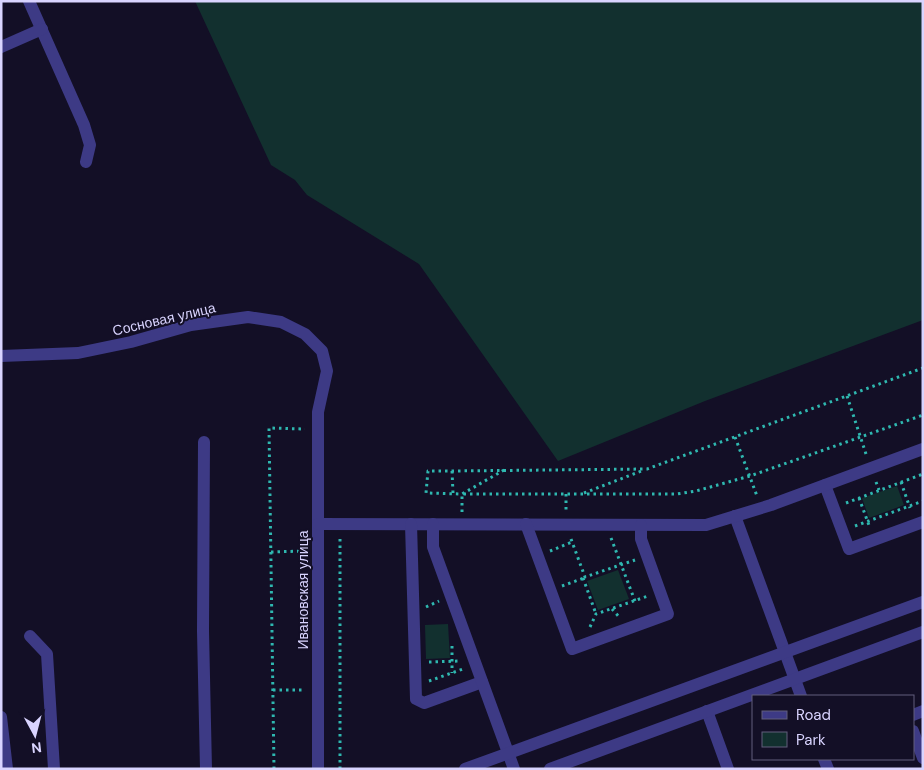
<svg xmlns="http://www.w3.org/2000/svg" width="924" height="770" font-family="'DM Sans',sans-serif">
  <style>
    .green { fill: #12302f }
    .lines { fill: none; stroke-linecap: round; stroke-linejoin: round }
    .path { stroke: #2fb8b0; stroke-width: 3; stroke-dasharray: 2.5 4; stroke-linecap: butt }
    .minor { stroke: #3d3a85; stroke-width: 12 }
    .labels { text-anchor: middle; stroke-width: 4; stroke-linejoin: round; paint-order: stroke }
    .street-label { font-size: 14px; fill: #d9d4ff; stroke: #130f26 }
  </style>
  <rect width="100%" height="100%" fill="#130f26"/>
  <g class="green">
    <path d="M195,1H923V320L705,401L558,461L419,264L307,195L295,180L271,165Z"/>
    <path d="M897,486L904,505L869,518L862,498Z"/>
    <path d="M618,570L629,599L598,610L587,581Z"/>
    <path d="M448,624L450,658L426,659L425,625Z"/>
  </g>
  <g class="lines">
    <g class="path">
      <path d="M847,396L866,454"/>
      <path d="M735,437L757,496"/>
      <path d="M504,470L462,494L426,493L428,471H452L647,469L923,368"/>
      <path d="M452,471L453,493"/>
      <path d="M876,482L879,490"/>
      <path d="M901,482L910,508"/>
      <path d="M584,493L644,470"/>
      <path d="M566,494V511"/>
      <path d="M859,498L870,528"/>
      <path d="M846,503L923,474"/>
      <path d="M462,512V494H677L696,491L750,476L923,415"/>
      <path d="M855,526L923,501"/>
      <path d="M611,538L635,601"/>
      <path d="M571,539L585,577L635,560"/>
      <path d="M550,551L572,542"/>
      <path d="M271,552L305,551"/>
      <path d="M583,578L596,614"/>
      <path d="M562,586L584,578"/>
      <path d="M426,607L439,601"/>
      <path d="M612,609L620,618"/>
      <path d="M590,627L596,614L648,596"/>
      <path d="M452,646V673"/>
      <path d="M429,662L461,661"/>
      <path d="M429,681L463,669"/>
      <path d="M273,690H305"/>
      <path d="M274,769L269,428L305,429"/>
      <path d="M340,769V537"/>
    </g>
    <g class="minor">
      <path d="M29,1L84,125L90,145L86,162"/>
      <path d="M1,47L42,29"/>
      <path d="M1,356L78,353L131,342L191,325L248,317L281,322L305,334L322,351L327,371L318,412V769"/>
      <path d="M204,442L203,631L206,769"/>
      <path d="M825,485L849,549L923,522"/>
      <path d="M735,516L801,696"/>
      <path d="M318,524L706,525L771,505L923,449"/>
      <path d="M411,524L416,699L424,703L482,682"/>
      <path d="M433,524V547L514,769"/>
      <path d="M526,524L572,649L668,614L641,539V525"/>
      <path d="M30,636L47,654L54,769"/>
      <path d="M707,711L728,769"/>
      <path d="M913,715L923,711"/>
      <path d="M1,717L7,769"/>
      <path d="M913,731L923,758"/>
      <path d="M824,759L828,769"/>
      <path d="M465,769L923,602"/>
      <path d="M550,769L923,632"/>
    </g>
  </g>
  <g class="labels">
    <g class="street-label">
      <text transform="translate(164 319) rotate(-13)" y="5">Сосновая улица</text>
      <text transform="translate(303 590) rotate(-90)" y="5">Ивановская улица</text>
    </g>
  </g>
  <rect width="924" height="770" fill="none" stroke="#d9d4ff" stroke-width="5"/>
  <rect x="752" y="695" width="162" height="65" fill="#130f26" stroke="#625e7d"/>
  <rect x="762" y="711" width="25" height="8" fill="#3d3a85" stroke="#625e7d"/>
  <text x="796" y="720" font-size="15" fill="#d9d4ff">Road</text>
  <rect x="762" y="732" width="25" height="15" fill="#12302f" stroke="#625e7d"/>
  <text x="796" y="745" font-size="15" fill="#d9d4ff">Park</text>
  <g transform="translate(35 735) rotate(173)" stroke="#130f26" stroke-width="4" paint-order="stroke">
  <path d="M0-4L9 19L0 12L-9 19Z" fill="#d9d4ff"/>
  <text y="-8" font-size="14" font-weight="bold" text-anchor="middle" fill="#d9d4ff">N</text>
  </g>
</svg>
